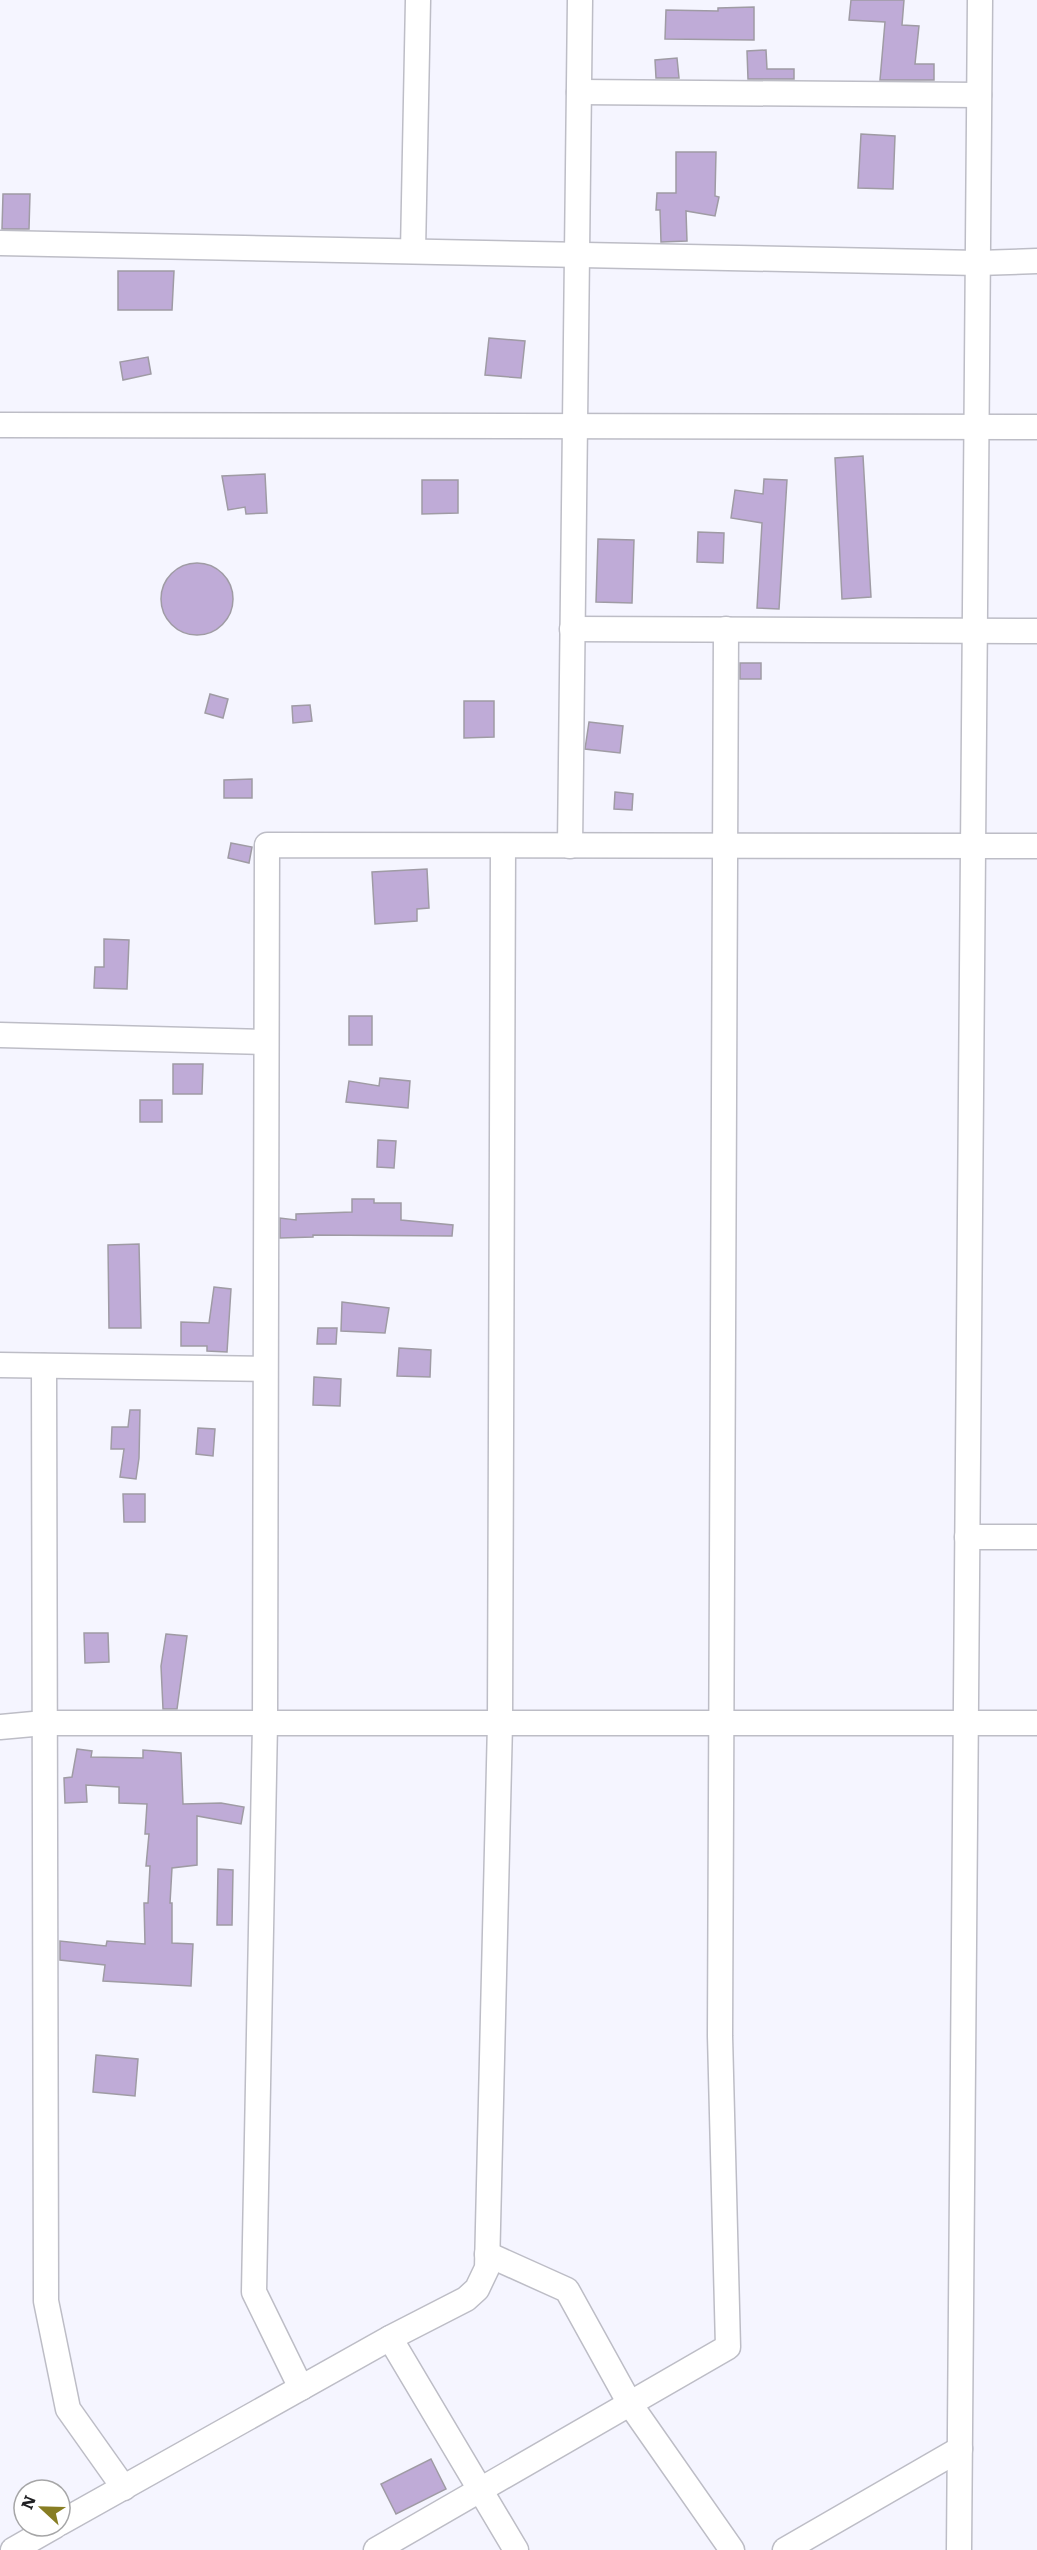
<svg xmlns="http://www.w3.org/2000/svg" width="1037" height="2550" font-family="Literata,serif">
  <style>
    .building { fill: #bfabd7; stroke: #9f9ba4; stroke-width: 1.5 }
    .lines { fill: none; stroke-linecap: round; stroke-linejoin: round }
    .minor-casing { stroke: #bdbdc6; stroke-width: 27 }
    .minor { stroke: #fff; stroke-width: 24 }
  </style>
  <rect width="100%" height="100%" fill="#f5f5ff"/>
  <g class="building">
    <path d="M851,0H904L902,25L919,26L915,64H934V80H880L885,22L849,20Z"/>
    <path d="M754,7V40L665,39L666,10L718,11V8Z"/>
    <path d="M766,50L767,69H794V79H748L747,51Z"/>
    <path d="M677,58L679,78H656L655,60Z"/>
    <path d="M861,134L895,136L893,189L858,188Z"/>
    <path d="M676,152H716L715,196L719,197L715,216L686,211L687,241L661,242L660,210H656L657,193H676Z"/>
    <path d="M3,194H30L29,229H2Z"/>
    <path d="M118,271H174L172,310H118Z"/>
    <path d="M489,338L525,341L521,378L485,375Z"/>
    <path d="M148,357L151,374L123,380L120,362Z"/>
    <path d="M863,456L871,597L842,599L835,458Z"/>
    <path d="M265,474L267,513L246,514L245,507L228,510L222,476Z"/>
    <path d="M764,479L787,480L779,609L757,608L762,523L731,518L735,490L763,494Z"/>
    <path d="M422,480H458V513L422,514Z"/>
    <path d="M698,532L724,533L723,563L697,562Z"/>
    <path d="M598,539L634,540L632,603L596,602Z"/>
    <circle cx="197" cy="599" r="36"/>
    <rect x="740" y="663" width="21" height="16"/>
    <path d="M210,694L228,699L223,718L205,713Z"/>
    <path d="M464,701H494V737L464,738Z"/>
    <path d="M310,705L312,721L293,723L292,706Z"/>
    <path d="M589,722L623,726L620,753L585,749Z"/>
    <path d="M252,779V798H224V780Z"/>
    <path d="M615,792L633,794L632,810L614,809Z"/>
    <path d="M231,843L252,847L249,863L228,858Z"/>
    <path d="M427,869L429,908L417,909V921L375,924L372,872Z"/>
    <path d="M104,939L129,940L127,989L94,988L95,967H104Z"/>
    <rect x="349" y="1016" width="23" height="29"/>
    <path d="M173,1064H203L202,1094H173Z"/>
    <path d="M380,1078L410,1081L408,1108L346,1102L349,1081L379,1086Z"/>
    <rect x="140" y="1100" width="22" height="22"/>
    <path d="M378,1140L396,1141L394,1168L377,1167Z"/>
    <path d="M352,1199H374V1203H401V1220L453,1225L452,1236L313,1235V1237L280,1238V1218L296,1220V1214L352,1212Z"/>
    <path d="M139,1244L141,1328H109L108,1245Z"/>
    <path d="M214,1287L231,1289L227,1352L207,1351V1346H181V1322L209,1323Z"/>
    <path d="M342,1302L389,1308L385,1333L341,1331Z"/>
    <path d="M318,1328H337L336,1344H317Z"/>
    <path d="M399,1348L431,1350L430,1377L397,1376Z"/>
    <path d="M314,1377L341,1379L340,1406L313,1405Z"/>
    <path d="M130,1410H140L139,1458L136,1479L120,1477L124,1449H111L112,1427H128Z"/>
    <path d="M198,1428L215,1429L213,1456L196,1454Z"/>
    <path d="M123,1494H145V1522H124Z"/>
    <path d="M84,1633H108L109,1662L85,1663Z"/>
    <path d="M166,1634L187,1636L177,1709H163L161,1666Z"/>
    <path d="M77,1749L92,1751L91,1757L143,1758V1750L181,1753L183,1804L221,1803L244,1807L241,1824L197,1816V1865L172,1868L170,1903H172V1943L193,1944L191,1986L103,1981L105,1965L60,1960V1941L106,1946L107,1941L145,1944L144,1903H148L150,1866H146L149,1834H145L147,1804L119,1803V1787L86,1785L87,1802L65,1803L64,1778L72,1777Z"/>
    <path d="M218,1869L233,1870L232,1925H217Z"/>
    <path d="M96,2055L138,2059L135,2096L93,2092Z"/>
    <path d="M431,2459L446,2489L396,2514L381,2484Z"/>
  </g>
  <g class="lines">
    <g class="minor-casing">
      <g id="minor">
        <path d="M579,92L979,95"/>
        <path d="M0,243L978,263L1037,261"/>
        <path d="M413,251L418,0"/>
        <path d="M0,425L1037,427"/>
        <path d="M572,629L1037,631"/>
        <path d="M570,846L580,0"/>
        <path d="M0,1035L266,1042"/>
        <path d="M0,1365L265,1369"/>
        <path d="M44,1366L46,2301L68,2409L124,2488"/>
        <path d="M967,1537H1037"/>
        <path d="M0,1727L44,1723H1037"/>
        <path d="M487,2254L567,2290L630,2404L732,2550"/>
        <path d="M390,2338L516,2550"/>
        <path d="M301,2388L254,2292L265,1723L267,845L1037,846"/>
        <path d="M60,2523L390,2338L466,2299L477,2289L487,2268L500,1723L503,846"/>
        <path d="M13,2550L55,2526"/>
        <path d="M376,2550L728,2347L720,2036L726,629"/>
        <path d="M785,2550L960,2449"/>
        <path d="M959,2550L980,0"/>
      </g>
    </g>
    <use href="#minor" class="minor"/>
  </g>
  <g transform="translate(42 2508) rotate(292)"><circle r="28" fill="#ffffff" stroke="#a6a6a7" stroke-width="1.5"/>
  <path d="M0-4.5L10 22L0 15L-10 22Z" fill="#877d23"/>
  <text y="-9" font-size="16" font-weight="bold" text-anchor="middle" fill="#202023">N</text>
  </g>
</svg>
